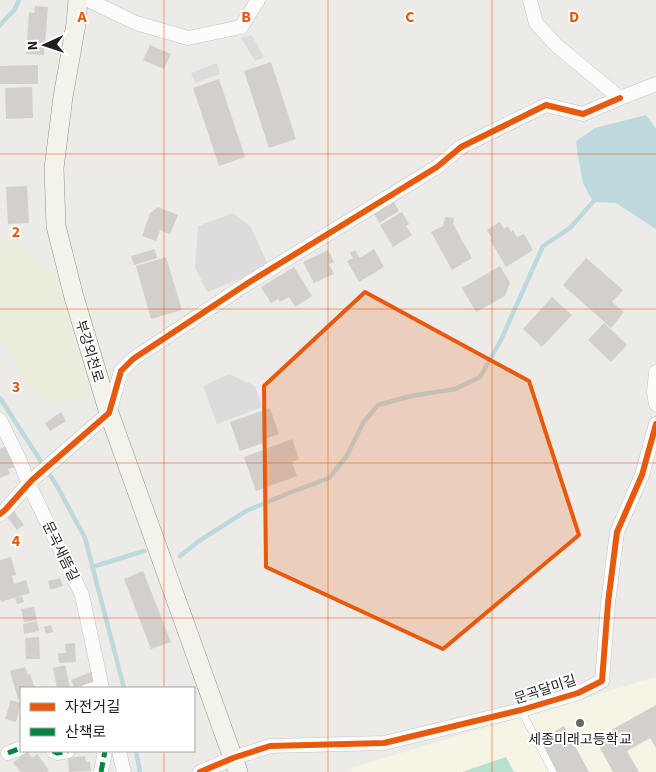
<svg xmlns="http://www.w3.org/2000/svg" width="656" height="772" font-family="'Source Sans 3','Noto Sans KR',sans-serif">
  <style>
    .education { fill: #f6f4e5 }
    .farmland { fill: #ececdc }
    .pitch { fill: #b7e1cc }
    .parking { fill: #dddcdb }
    .water { fill: #bed9de }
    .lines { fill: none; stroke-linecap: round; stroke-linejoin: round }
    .stream { stroke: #bed9de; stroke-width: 4.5 }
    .building { fill: #d2cfcd }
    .lane-casing { stroke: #c4c3c2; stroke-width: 8 }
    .street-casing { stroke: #c4c3c2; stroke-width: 15 }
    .secondary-casing { stroke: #969582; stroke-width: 20 }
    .lane { stroke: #fcfcfc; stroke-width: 7 }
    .street { stroke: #fcfcfc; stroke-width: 14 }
    .secondary { stroke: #f3f3eb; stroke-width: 19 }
    .quiet { stroke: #00873e; stroke-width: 5; stroke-dasharray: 10 5; stroke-linecap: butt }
    .cycleway-casing { stroke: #fff; stroke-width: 9 }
    .cycleway { stroke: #e8590c; stroke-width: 6 }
    .marked { fill: #e8590c; fill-opacity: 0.2; stroke: #e8590c; stroke-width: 4; stroke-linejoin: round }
    .grid { fill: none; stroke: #e8590c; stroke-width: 1; stroke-opacity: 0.55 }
    .poi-dot { fill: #676665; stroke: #fff; stroke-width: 2 }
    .labels { text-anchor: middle; stroke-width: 4; stroke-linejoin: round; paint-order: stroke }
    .street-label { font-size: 14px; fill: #1f1f1f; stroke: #fff }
    .poi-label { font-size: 14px; fill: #1f1f1f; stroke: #fff }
    .grid-label { font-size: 16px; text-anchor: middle; font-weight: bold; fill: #e8590c; stroke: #fff; stroke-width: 4; stroke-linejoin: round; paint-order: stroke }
  </style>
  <rect width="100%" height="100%" fill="#edebe8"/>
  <path class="education" d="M656,677V772H352L350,768Z"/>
  <path class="farmland" d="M0,237L11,242L57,276L90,398L42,403L1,343L0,338Z"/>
  <path class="pitch" d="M506,757L514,772H462Z"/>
  <g class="parking">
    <path d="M252,35L264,58L255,61L241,38Z"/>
    <path d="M217,63L220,74L195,83L191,73Z"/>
    <path d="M233,213L251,227L269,267L207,292L195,267L198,226Z"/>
    <path d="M229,374L255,386L262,407L217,424L203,386Z"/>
  </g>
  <path class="water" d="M646,115L656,129V229L616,203L593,202L583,183L578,156L576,141L595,128Z"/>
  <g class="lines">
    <g class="stream">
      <path d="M0,25L15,9L19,0"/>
      <path d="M0,398L57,486L85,538L124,688"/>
      <path d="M180,556L199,541L246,511L289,493L329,478L346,457L363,423L378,405L411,396L455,389L480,377L501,340L543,246L570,228L593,202"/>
      <path d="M92,567L144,551"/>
      <path d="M136,751L140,772"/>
    </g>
  </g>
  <g class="building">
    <path d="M35,6L48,7L44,55L26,54L29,12L34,13Z"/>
    <path d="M150,45L171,54L164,69L143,60Z"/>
    <path d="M271,62L296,139L269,148L244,71Z"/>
    <path d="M38,65V84H0V66Z"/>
    <path d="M219,79L245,157L219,166L193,88Z"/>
    <path d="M32,87L33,118L6,119L5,88Z"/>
    <path d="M27,186L29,223L8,224L6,187Z"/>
    <path d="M394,202L399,211L379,223L374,213Z"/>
    <path d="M158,207L178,215L170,234L160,230L156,241L142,236L150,213Z"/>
    <path d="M402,212L409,224L406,226L412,235L393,247L380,225Z"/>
    <path d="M445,217L454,218L453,224L472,258L452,270L431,232L443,226Z"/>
    <path d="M500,222L504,229L508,226L511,232L513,230L517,237L524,234L533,250L506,267L490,240L492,239L487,230Z"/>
    <path d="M155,249L157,258L134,265L131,256Z"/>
    <path d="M374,249L384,267L359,282L347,261L353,258L350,253L355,250L360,258Z"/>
    <path d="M328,250L334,262L329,264L334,274L314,283L303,262Z"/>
    <path d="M166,257L182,310L151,319L136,266Z"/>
    <path d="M586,258L623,290L612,302L624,312L611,328L563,285Z"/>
    <path d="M500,266L510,283L505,296L476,312L462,288Z"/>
    <path d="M294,267L312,296L295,307L289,297L280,302L278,299L271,303L261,287Z"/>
    <path d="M552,297L572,315L542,347L523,329Z"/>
    <path d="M604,323L627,345L611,362L588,340Z"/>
    <path d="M270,408L279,434L265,439L266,442L240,451L230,422Z"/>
    <path d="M61,412L66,421L50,431L45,423Z"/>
    <path d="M292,439L299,459L292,462L297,476L256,491L244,457Z"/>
    <path d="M7,446L15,467L8,469L10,474L0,478V449Z"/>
    <path d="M14,511L24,525L17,530L7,517Z"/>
    <path d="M11,557L16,575L12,576L14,584L26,580L30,593L1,602L0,598V560Z"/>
    <path d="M143,571L171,642L151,649L124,579Z"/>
    <path d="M60,578L63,586L50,590L48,581Z"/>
    <path d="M22,596L24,602L17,604L15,598Z"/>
    <path d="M34,607L37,620L24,622L21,609Z"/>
    <path d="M37,621L39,631L24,634L23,624Z"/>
    <path d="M51,625L53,632L46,634L44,627Z"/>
    <path d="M39,637L40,659H26L25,638Z"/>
    <path d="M75,643L76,662L59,663L58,653H66L65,644Z"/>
    <path d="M65,665L70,687L57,688L53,668Z"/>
    <path d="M25,667L28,675L30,674L35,688H21V698L18,699L10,671Z"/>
    <path d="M91,672L94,682L74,688L71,680Z"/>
    <path d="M11,700L21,703L16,722L5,719Z"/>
    <path d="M656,705V748L650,738L627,751L639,772H613L595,739Z"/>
    <path d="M564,726L589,772H557L539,740Z"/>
    <path d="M27,751L32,758L37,754L49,770L47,772H21L13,763Z"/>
    <path d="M85,756L86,762H90L91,771L69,772L68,758Z"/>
  </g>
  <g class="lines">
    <g class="lane-casing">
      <g id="lane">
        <path d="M85,688L101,683"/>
        <path d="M521,710L553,772"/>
      </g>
    </g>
    <g class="street-casing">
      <g id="street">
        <path d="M88,0L136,23L188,38L241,27L258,0"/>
        <path d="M530,0L536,23L556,45L620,98L656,84"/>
        <path d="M656,372L654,392L656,404"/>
        <path d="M0,420L20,461L29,485L82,595L102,688"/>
        <path d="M0,514L5,510L32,480L109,413L121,371L133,359L248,283L437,167L461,147L546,105L583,114L620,98"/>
        <path d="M53,751L57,753L68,751"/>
        <path d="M119,751L124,772"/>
        <path d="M8,753L21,748"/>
        <path d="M101,772L105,751"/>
        <path d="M200,772L233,758L270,746L384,743L521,710L578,693L602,681L608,603L617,532L642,475L656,424"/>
      </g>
    </g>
    <g class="secondary-casing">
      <path id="secondary" d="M78,0L76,24L63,97L54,168L56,226L74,297L109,413L238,772"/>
    </g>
    <use href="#lane" class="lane"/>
    <use href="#street" class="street"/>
    <use href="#secondary" class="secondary"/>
    <g class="quiet">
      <path d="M53,751L57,753L68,751"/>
      <path d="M8,753L21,748"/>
      <path d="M101,772L105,751"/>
    </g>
    <g class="cycleway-casing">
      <g id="cycleway">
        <path d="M0,514L5,510L32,480L109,413L121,371L133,359L248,283L437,167L461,147L546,105L583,114L620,98"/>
        <path d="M200,772L233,758L270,746L384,743L521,710L578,693L602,681L608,603L617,532L642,475L656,424"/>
      </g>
    </g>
    <use href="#cycleway" class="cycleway"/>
  </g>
  <path class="marked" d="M365,292L529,381L579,535L443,649L266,567L264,386Z"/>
  <path class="grid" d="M164,0V688M328,0V772M492,0V772M0,154H656M0,309H656M0,463H656M0,618H656M164,751V772"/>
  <circle class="poi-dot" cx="580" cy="723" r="5"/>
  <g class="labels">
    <g class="street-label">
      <text transform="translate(90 351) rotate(73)" y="5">부강외천로</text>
      <text transform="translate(61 551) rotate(64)" y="5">문곡새뜸길</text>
      <text transform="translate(545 689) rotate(-18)" y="5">문곡달미길</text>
    </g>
    <g class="poi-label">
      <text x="580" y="744">세종미래고등학교</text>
    </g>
  </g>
  <g class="grid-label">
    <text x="82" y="22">A</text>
    <text x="246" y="22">B</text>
    <text x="410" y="22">C</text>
    <text x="574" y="22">D</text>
    <text x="16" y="237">2</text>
    <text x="16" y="392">3</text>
    <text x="16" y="546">4</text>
  </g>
  <rect x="20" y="687" width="175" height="65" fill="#ffffff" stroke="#a5a5a5"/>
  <rect x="30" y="703" width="25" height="8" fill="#e8590c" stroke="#a5a5a5"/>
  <text x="65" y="712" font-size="15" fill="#1f1f1f">자전거길</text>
  <rect x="30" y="728" width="25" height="8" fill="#00873e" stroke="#a5a5a5"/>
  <text x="65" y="737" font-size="15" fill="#1f1f1f">산책로</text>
  <g transform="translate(45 45) rotate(267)" stroke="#ffffff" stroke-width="4" paint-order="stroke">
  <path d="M0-4L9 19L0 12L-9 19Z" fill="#1f1f1f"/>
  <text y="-8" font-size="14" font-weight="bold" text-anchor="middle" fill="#1f1f1f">N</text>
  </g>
</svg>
